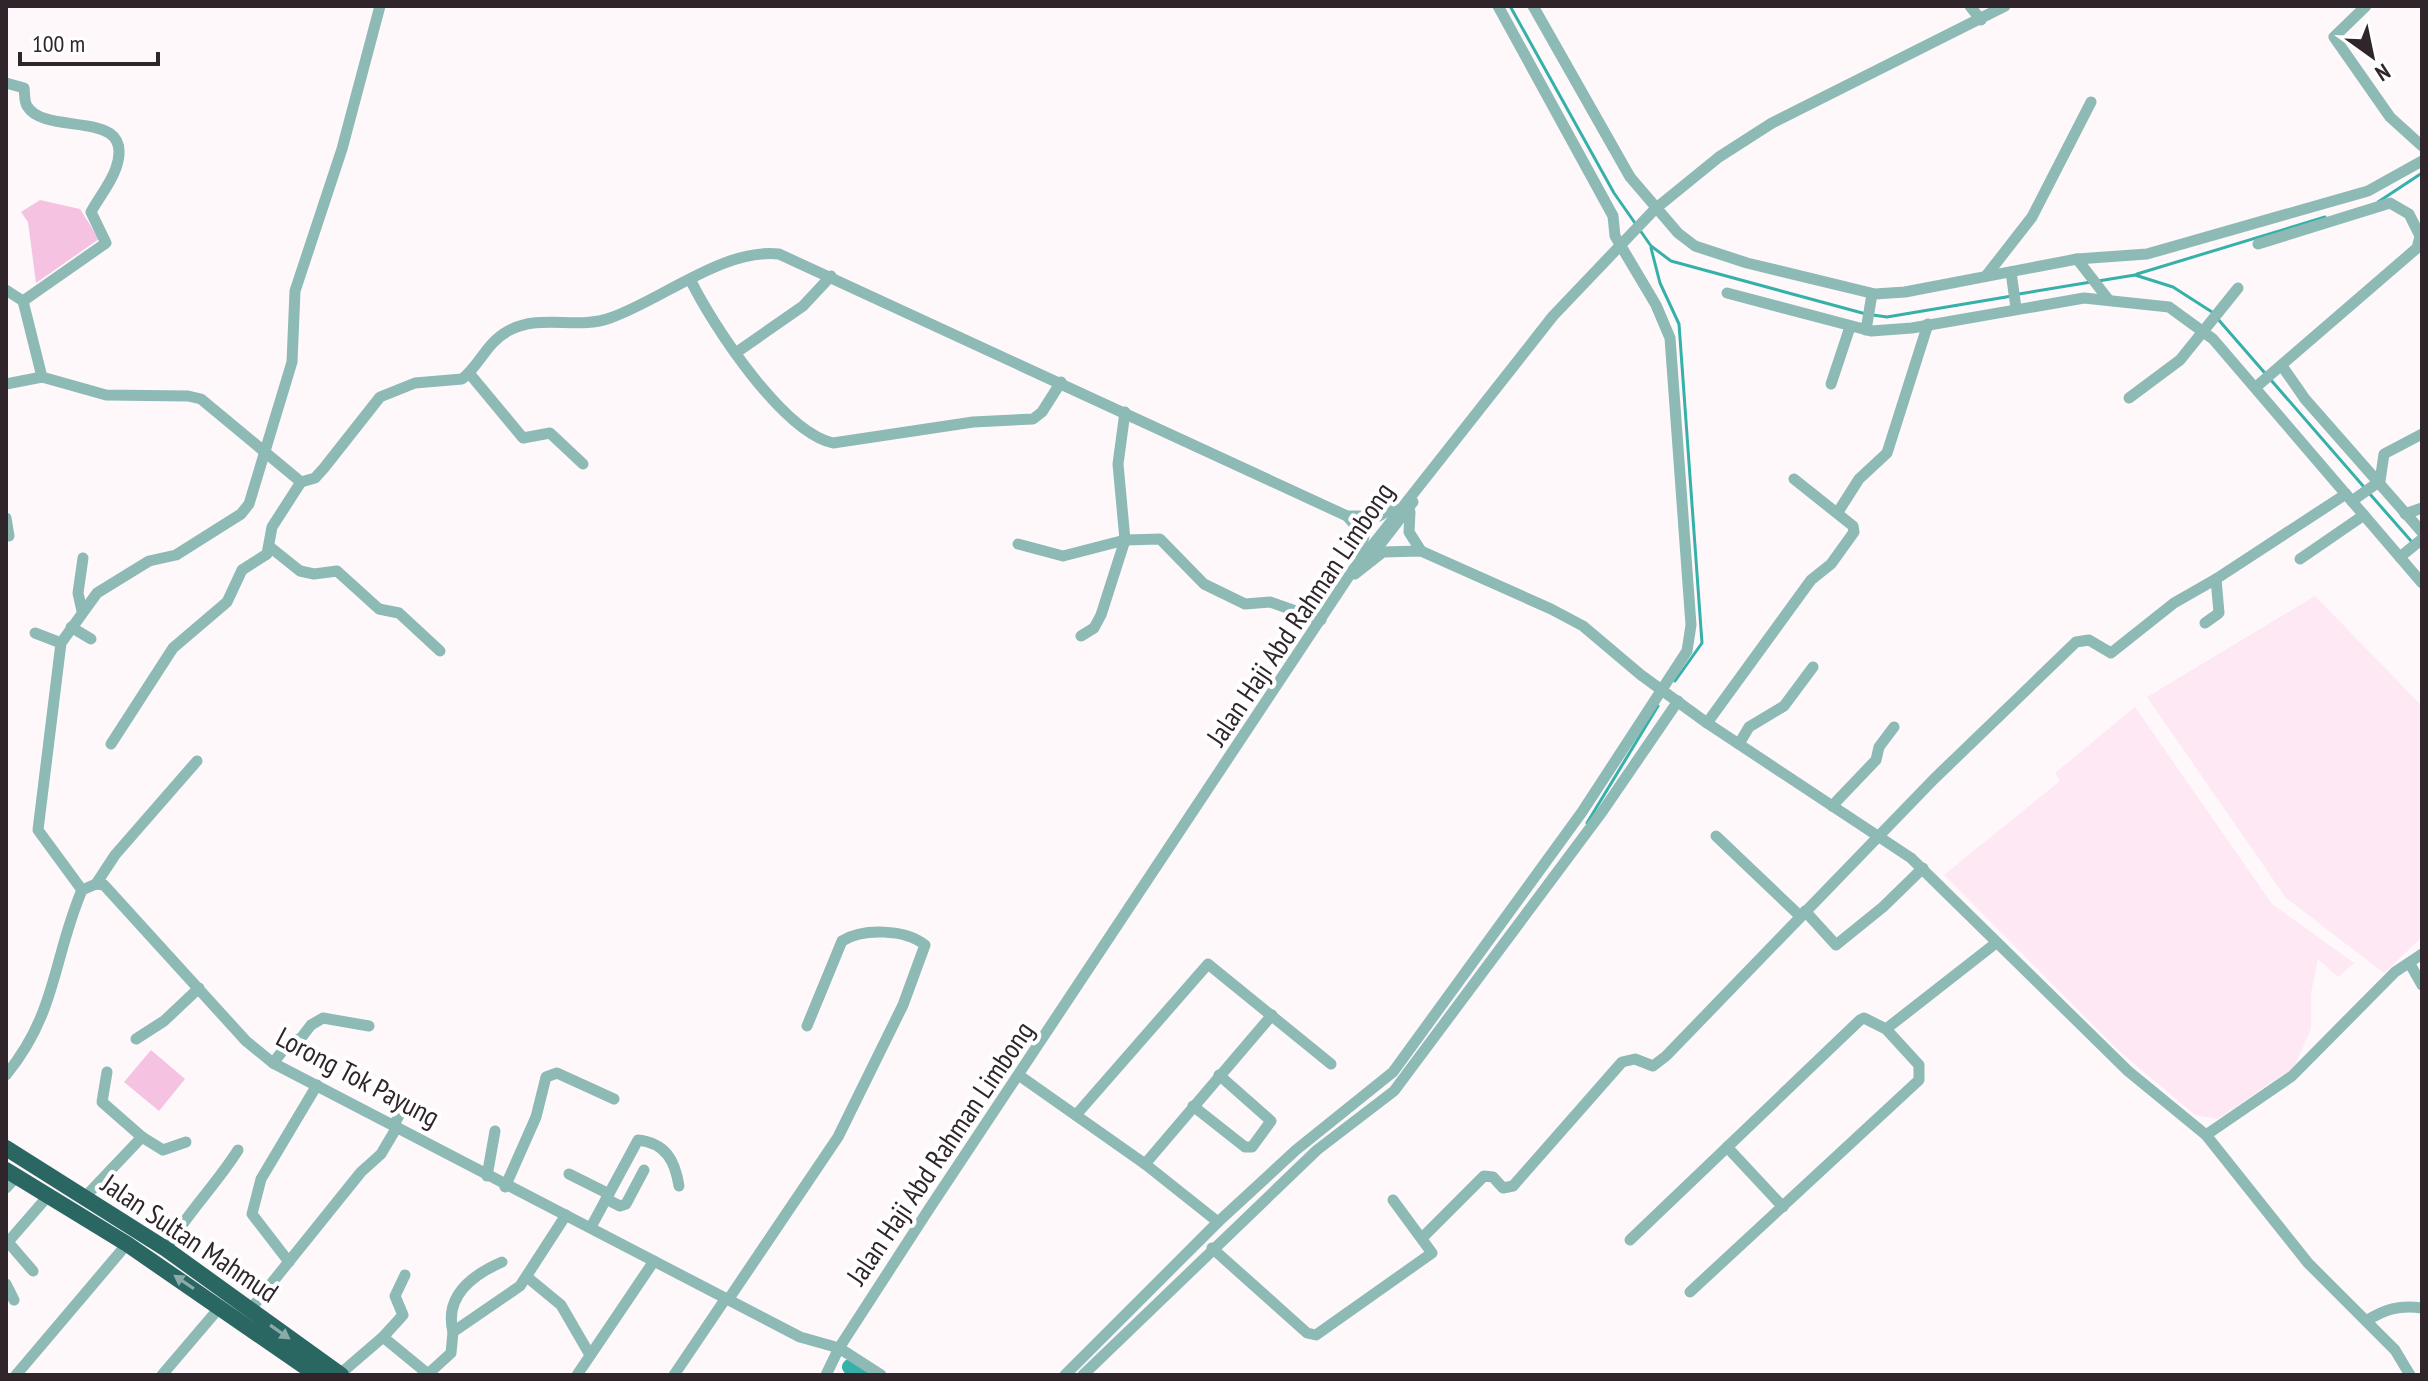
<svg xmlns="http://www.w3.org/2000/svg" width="2428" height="1381" font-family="'PT Sans Narrow',sans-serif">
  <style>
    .built { fill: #fde8f4 }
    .green { fill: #f6c2e2 }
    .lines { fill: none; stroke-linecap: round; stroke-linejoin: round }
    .stream { stroke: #36b1a9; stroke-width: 3 }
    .river { stroke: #36b1a9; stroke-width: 16 }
    .minor { stroke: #8dbab5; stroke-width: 11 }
    .highway { stroke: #2a6763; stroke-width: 16 }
    .oneway { fill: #8aaba9 }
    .labels { text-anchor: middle; stroke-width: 8; stroke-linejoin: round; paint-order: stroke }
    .street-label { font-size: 28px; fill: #2f252b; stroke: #fff }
  </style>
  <rect width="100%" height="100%" fill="#fef8fb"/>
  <g class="built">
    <path d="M2315,596L2422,706V937L2384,973L2286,898L2147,697Z"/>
    <path d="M2135,707L2272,904L2354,963L2338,977L2318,959L2311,993V1029L2294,1067L2218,1119L2195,1115L2119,1051L1944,875L2060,781L2055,773Z"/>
  </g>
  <g class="green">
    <path d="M40,200L80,209L99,239L36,283L28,222L21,212Z"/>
    <path d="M151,1050L185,1079L159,1111L124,1082Z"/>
  </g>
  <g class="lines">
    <g class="stream">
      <path d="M1510,6L1614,193L1651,246L1671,261L1866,314"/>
      <path d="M2378,202L2422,173"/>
      <path d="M1651,248L1660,283L1679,324L1702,643L1675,681"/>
      <path d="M2137,274L2325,217"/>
      <path d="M2098,281L2135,275L2173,287L2212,312"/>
      <path d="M2019,294L2091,282"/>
      <path d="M1873,315L1887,317L2012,296"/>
      <path d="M2217,318L2364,487"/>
      <path d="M2369,493L2412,542"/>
      <path d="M1587,823L1658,706"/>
    </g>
    <path class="river" d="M850,1367L865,1375"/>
    <g class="minor">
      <path d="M1533,6L1630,177L1678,233L1695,246L1747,263L1875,294L1905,292L2077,259L2147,254L2368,191L2422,161"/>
      <path d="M1970,6L1981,20"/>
      <path d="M2366,6L2334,37L2390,117L2422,146"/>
      <path d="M6,83L24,88C25,94 24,101 27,106C46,138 137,106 116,168C110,185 99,197 91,212L106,243L23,301"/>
      <path d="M2077,259L2108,299"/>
      <path d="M2011,272L2016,308"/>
      <path d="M1986,276L2032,217L2091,102"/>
      <path d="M691,281C713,326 783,432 833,443L973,422L1033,419L1042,412L1061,382"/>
      <path d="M6,290L23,301L42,377L106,395L188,396L201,399L301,482L315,478L324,468L380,397L415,383L462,379C480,365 486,343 508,331C540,313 577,330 610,318C662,300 723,248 779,254L1347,516L1364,536L1360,554"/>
      <path d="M1727,293L1871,331L1912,328L2084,298L2169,307L2213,339L2422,583"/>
      <path d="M1866,330L1872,294"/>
      <path d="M737,352L803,306L831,276"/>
      <path d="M2282,366L2305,399L2422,532"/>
      <path d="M469,373L523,438L550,433L583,464"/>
      <path d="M6,384L42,377"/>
      <path d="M1831,384L1850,327"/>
      <path d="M2256,387L2417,248L2420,236L2409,214L2390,203L2258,244"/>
      <path d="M2129,398L2180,360L2238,288"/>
      <path d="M2352,501L2380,481L2384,454L2422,434"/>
      <path d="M1410,512L1409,532L1421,551"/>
      <path d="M1838,512L1859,479L1887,453L1928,324"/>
      <path d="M2405,514L2422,508"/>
      <path d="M1347,516H1379L1395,506"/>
      <path d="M6,518L9,536"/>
      <path d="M1018,544L1063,556L1125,540L1160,539L1204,584L1245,604L1270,602L1321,620"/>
      <path d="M270,547L300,571L314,574L337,571L379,609L399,613L440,651"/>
      <path d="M1372,555L1413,502"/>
      <path d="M2400,557L2422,539"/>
      <path d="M2300,559L2364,515"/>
      <path d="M1355,574L1383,552L1421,551L1551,609L1583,626L1641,675L1707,723L1911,858L2128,1071L2206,1135L2308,1263L2395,1350L2410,1375"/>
      <path d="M82,611L78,593L83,558"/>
      <path d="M2205,623L2219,613L2216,579L2346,494"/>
      <path d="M71,627L91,639"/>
      <path d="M35,633L61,643"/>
      <path d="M1081,636L1094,628L1101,615L1125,540L1118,464L1125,412"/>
      <path d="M1707,723L1811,580L1831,564L1854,532L1853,526L1794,479"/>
      <path d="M111,744L173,648L227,602L242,570L267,554L272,527L301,482"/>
      <path d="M1739,744L1749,727L1784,706L1813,667"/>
      <path d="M1832,806L1876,760L1879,747L1894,727"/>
      <path d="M1716,836L1800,916"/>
      <path d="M96,884L115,855L197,761"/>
      <path d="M82,890L38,830L61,643L97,593L149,561L176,555L241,514L249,504L292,362L295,291L342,149L380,6"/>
      <path d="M1805,911L1836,945L1883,907L1923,868"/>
      <path d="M2410,964L2422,985"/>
      <path d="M1886,1029L1996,943"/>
      <path d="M136,1039L164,1021L199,988"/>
      <path d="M273,1063L288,1044L301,1038L311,1025L323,1018L369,1026"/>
      <path d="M107,1072L102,1102L142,1137"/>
      <path d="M6,1075C57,1013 53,958 82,890L96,884L104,885L246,1041L273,1063L800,1337L839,1348L881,1375"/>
      <path d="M1020,1076L1145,1164L1218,1222"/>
      <path d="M1193,1106L1245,1147H1252L1271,1121L1219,1075"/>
      <path d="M1076,1115L1208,964L1331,1064"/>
      <path d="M394,1125L406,1102"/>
      <path d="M2206,1135L2292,1076L2395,972L2422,954"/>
      <path d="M1727,1147L1783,1207"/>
      <path d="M1145,1164L1272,1015"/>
      <path d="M569,1174L609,1194"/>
      <path d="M487,1176L495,1131"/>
      <path d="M505,1187L536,1117L546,1077L557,1073L614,1099"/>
      <path d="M6,1188L17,1176"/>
      <path d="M85,1197L142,1137L163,1150L186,1142"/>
      <path d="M606,1199L620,1206L626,1204L644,1170"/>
      <path d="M591,1227L638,1140C666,1143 675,1161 679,1186"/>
      <path d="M1422,1238L1484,1176L1493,1177L1503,1188L1513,1186L1622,1062L1635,1059L1653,1066L1666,1056L1934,779L2076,642L2089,640L2111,653L2174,603L2216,579"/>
      <path d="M1630,1240L1860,1020L1864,1018L1886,1029L1919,1065V1080L1690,1292"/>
      <path d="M1212,1248L1307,1333L1316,1335L1432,1253L1393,1200"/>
      <path d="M166,1249C187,1213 216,1185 238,1150"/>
      <path d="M289,1262L252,1214L261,1179L317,1085"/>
      <path d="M33,1271L8,1242L48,1196"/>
      <path d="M527,1277L561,1305L590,1355"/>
      <path d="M6,1284L14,1300"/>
      <path d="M728,1300L838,1137L903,1005L925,945C905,929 863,928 842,941L807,1026"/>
      <path d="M250,1310L361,1172L381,1154L397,1127"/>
      <path d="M2366,1321C2385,1309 2399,1305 2422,1308"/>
      <path d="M453,1332C444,1296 472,1275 502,1262"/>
      <path d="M383,1337L403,1315L395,1296L405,1275"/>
      <path d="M340,1374L383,1337L428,1374L451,1353L453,1332L520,1286L566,1215"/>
      <path d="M16,1375L127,1244"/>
      <path d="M162,1375L220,1307"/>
      <path d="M577,1375L654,1261"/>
      <path d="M674,1375L726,1298"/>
      <path d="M826,1375L839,1348L929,1209L1353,570L1553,316L1655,209L1719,157L1772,123L2005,6"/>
      <path d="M1065,1375L1218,1222L1296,1150L1393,1072L1582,812L1687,651L1691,625L1670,338L1656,305L1615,236L1613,216L1498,6"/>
      <path d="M1083,1375L1317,1150L1394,1091L1602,812L1678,701"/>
    </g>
    <g class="highway">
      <path d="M6,1148L166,1249L341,1375"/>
      <path d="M6,1170L127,1244L317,1375"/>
    </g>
  </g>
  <defs><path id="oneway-solid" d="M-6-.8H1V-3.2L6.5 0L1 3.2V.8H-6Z" transform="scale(2)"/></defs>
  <g class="oneway">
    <use href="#oneway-solid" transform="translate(184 1282) rotate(-146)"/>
    <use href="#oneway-solid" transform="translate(280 1332) rotate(35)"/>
  </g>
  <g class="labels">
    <g class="street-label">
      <text transform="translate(1300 614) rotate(-56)" y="10">Jalan Haji Abd Rahman Limbong</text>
      <text transform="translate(358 1077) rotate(28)" y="10">Lorong Tok Payung</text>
      <text transform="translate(940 1153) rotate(-56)" y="10">Jalan Haji Abd Rahman Limbong</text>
      <text transform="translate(190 1238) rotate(34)" y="10">Jalan Sultan Mahmud</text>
    </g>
  </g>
  <rect width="2428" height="1381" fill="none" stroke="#2f252b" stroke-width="16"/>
  <g transform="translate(2372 56) rotate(147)" stroke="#ffffff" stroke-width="6" paint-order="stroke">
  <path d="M0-6L14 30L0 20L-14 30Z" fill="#2f252b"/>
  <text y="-12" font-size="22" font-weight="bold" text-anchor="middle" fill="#2f252b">N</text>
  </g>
  <path d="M20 52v12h138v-12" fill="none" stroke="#2f252b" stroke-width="4"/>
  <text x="32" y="52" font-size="24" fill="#2f252b" stroke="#ffffff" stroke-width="6" paint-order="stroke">100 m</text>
</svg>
